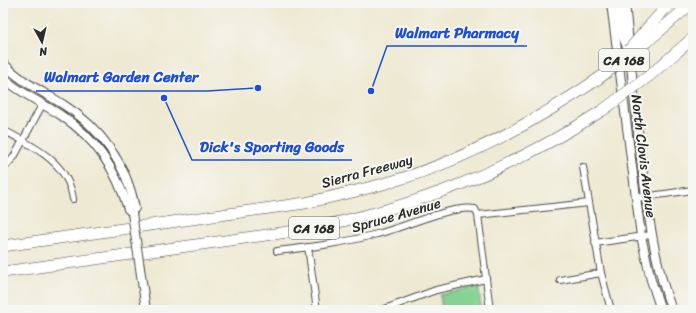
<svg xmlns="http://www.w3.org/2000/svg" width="696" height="313" font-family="Sriracha,sans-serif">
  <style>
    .green { fill: #85d392; stroke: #587f5e }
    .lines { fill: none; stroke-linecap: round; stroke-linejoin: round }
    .minor-casing { stroke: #484844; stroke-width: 8 }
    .secondary-casing { stroke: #484844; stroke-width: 10 }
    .motorway-casing { stroke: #484844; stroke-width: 12 }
    .minor { stroke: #fff; stroke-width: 6 }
    .secondary { stroke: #fff; stroke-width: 8 }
    .motorway { stroke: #fff; stroke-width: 11 }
    .secondary-bridge-casing { stroke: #484844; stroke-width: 10; stroke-linecap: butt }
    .motorway-bridge-casing { stroke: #484844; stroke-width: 12; stroke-linecap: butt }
    .secondary-bridge { stroke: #fff; stroke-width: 8 }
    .motorway-bridge { stroke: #fff; stroke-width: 11 }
    .labels { text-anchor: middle; stroke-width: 4; stroke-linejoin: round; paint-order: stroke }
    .shield { fill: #f6f6f2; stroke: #686867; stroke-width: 1 }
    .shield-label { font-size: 13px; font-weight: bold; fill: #2b2b2b }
    .street-label { font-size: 14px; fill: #2b2b2b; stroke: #f6f6f2 }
    .leader { fill: none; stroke: #1d4ed8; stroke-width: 1.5 }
    .callout-dot { fill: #1d4ed8; stroke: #f6f6f2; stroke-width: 1.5 }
    .callout-label { font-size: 15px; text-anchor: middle; font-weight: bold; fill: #1d4ed8; stroke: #f6f6f2; stroke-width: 4; stroke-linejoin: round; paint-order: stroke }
  </style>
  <rect width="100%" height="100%" fill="#f6f6f2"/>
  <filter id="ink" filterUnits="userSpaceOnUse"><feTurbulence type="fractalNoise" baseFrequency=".025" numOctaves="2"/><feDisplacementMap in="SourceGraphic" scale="8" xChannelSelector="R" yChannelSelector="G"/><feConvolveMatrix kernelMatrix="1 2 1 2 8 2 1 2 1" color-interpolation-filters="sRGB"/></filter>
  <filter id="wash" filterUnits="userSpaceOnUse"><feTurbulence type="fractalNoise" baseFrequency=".012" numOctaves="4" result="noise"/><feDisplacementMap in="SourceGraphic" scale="16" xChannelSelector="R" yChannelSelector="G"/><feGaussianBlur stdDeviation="0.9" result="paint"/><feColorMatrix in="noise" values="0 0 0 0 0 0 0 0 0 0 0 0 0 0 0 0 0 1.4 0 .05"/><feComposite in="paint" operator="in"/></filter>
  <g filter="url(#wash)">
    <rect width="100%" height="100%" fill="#eee9d2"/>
    <path class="green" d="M475,287L479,290L481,310H442L440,295Z"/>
  </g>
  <g filter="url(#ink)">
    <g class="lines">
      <g class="minor-casing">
        <g id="minor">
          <path d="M3,130C33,146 68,162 73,199"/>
          <path d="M583,167L601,273L611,310"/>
          <path d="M3,169L14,157L42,105"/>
          <path d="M636,198L693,190"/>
          <path d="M478,215L589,203"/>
          <path d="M595,243L651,235"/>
          <path d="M308,247L317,310"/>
          <path d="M277,251C310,247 344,243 377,234C403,228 450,205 475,209L478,215L490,310"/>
          <path d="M560,280L601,273"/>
          <path d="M382,310L436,290L486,279"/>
        </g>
      </g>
      <g class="secondary-casing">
        <g id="secondary">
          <path d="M611,3L641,236L651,280L661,310"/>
          <path d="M618,3L621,32L627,47"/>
          <path d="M625,3C631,63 636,123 644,182C650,226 656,268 672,310"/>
          <path d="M3,63C21,82 42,91 64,105C101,128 127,165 135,208L132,213L128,209C117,171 95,138 62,116C42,103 21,93 3,78"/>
          <path d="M140,268L146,310"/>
        </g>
      </g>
      <g class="motorway-casing">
        <g id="motorway">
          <path d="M645,31L670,3"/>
          <path d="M649,40L692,3"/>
          <path d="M649,76L693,38"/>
          <path d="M3,246L305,203C336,196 367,189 397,180C469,158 536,121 598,79"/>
          <path d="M3,272L302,230C414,208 507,172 603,110"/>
        </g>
      </g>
      <use href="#minor" class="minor"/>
      <use href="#secondary" class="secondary"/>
      <use href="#motorway" class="motorway"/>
      <g class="secondary-bridge-casing">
        <path id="secondary-bridge" d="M132,213L140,268"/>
      </g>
      <g class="motorway-bridge-casing">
        <g id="motorway-bridge">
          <path d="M629,50L645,31"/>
          <path d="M598,79L649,40"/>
          <path d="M603,110L649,76"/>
        </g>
      </g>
      <use href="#secondary-bridge" class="secondary-bridge"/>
      <use href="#motorway-bridge" class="motorway-bridge"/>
    </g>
  </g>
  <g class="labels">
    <g class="shield">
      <rect x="599" y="49" width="50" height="22" rx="3"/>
      <rect x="289" y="217" width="50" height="22" rx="3"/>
    </g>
    <g class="shield-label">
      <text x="624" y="65">CA 168</text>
      <text x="314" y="233">CA 168</text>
    </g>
    <g class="street-label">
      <text transform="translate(644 156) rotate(83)" y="5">North Clovis Avenue</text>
      <text transform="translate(367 171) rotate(-15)" y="5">Sierra Freeway</text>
      <text transform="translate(396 215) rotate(-16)" y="5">Spruce Avenue</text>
    </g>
  </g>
  <path class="leader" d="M371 91L387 46H527M258 88L207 91H36M164 98L192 160H352"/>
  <g class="callout-dot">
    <circle cx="371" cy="91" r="4"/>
    <circle cx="258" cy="88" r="4"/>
    <circle cx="164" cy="98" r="4"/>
  </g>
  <g class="callout-label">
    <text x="457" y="38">Walmart Pharmacy</text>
    <text x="121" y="82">Walmart Garden Center</text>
    <text x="272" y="152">Dick's Sporting Goods</text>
  </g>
  <rect width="696" height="313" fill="none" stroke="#f6f6f2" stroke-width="16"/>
  <g transform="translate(42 42) rotate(172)" stroke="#f6f6f2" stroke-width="3" paint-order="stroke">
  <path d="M0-3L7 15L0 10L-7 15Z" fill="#2b2b2b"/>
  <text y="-6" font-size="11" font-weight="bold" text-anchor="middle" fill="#2b2b2b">N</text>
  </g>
</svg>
